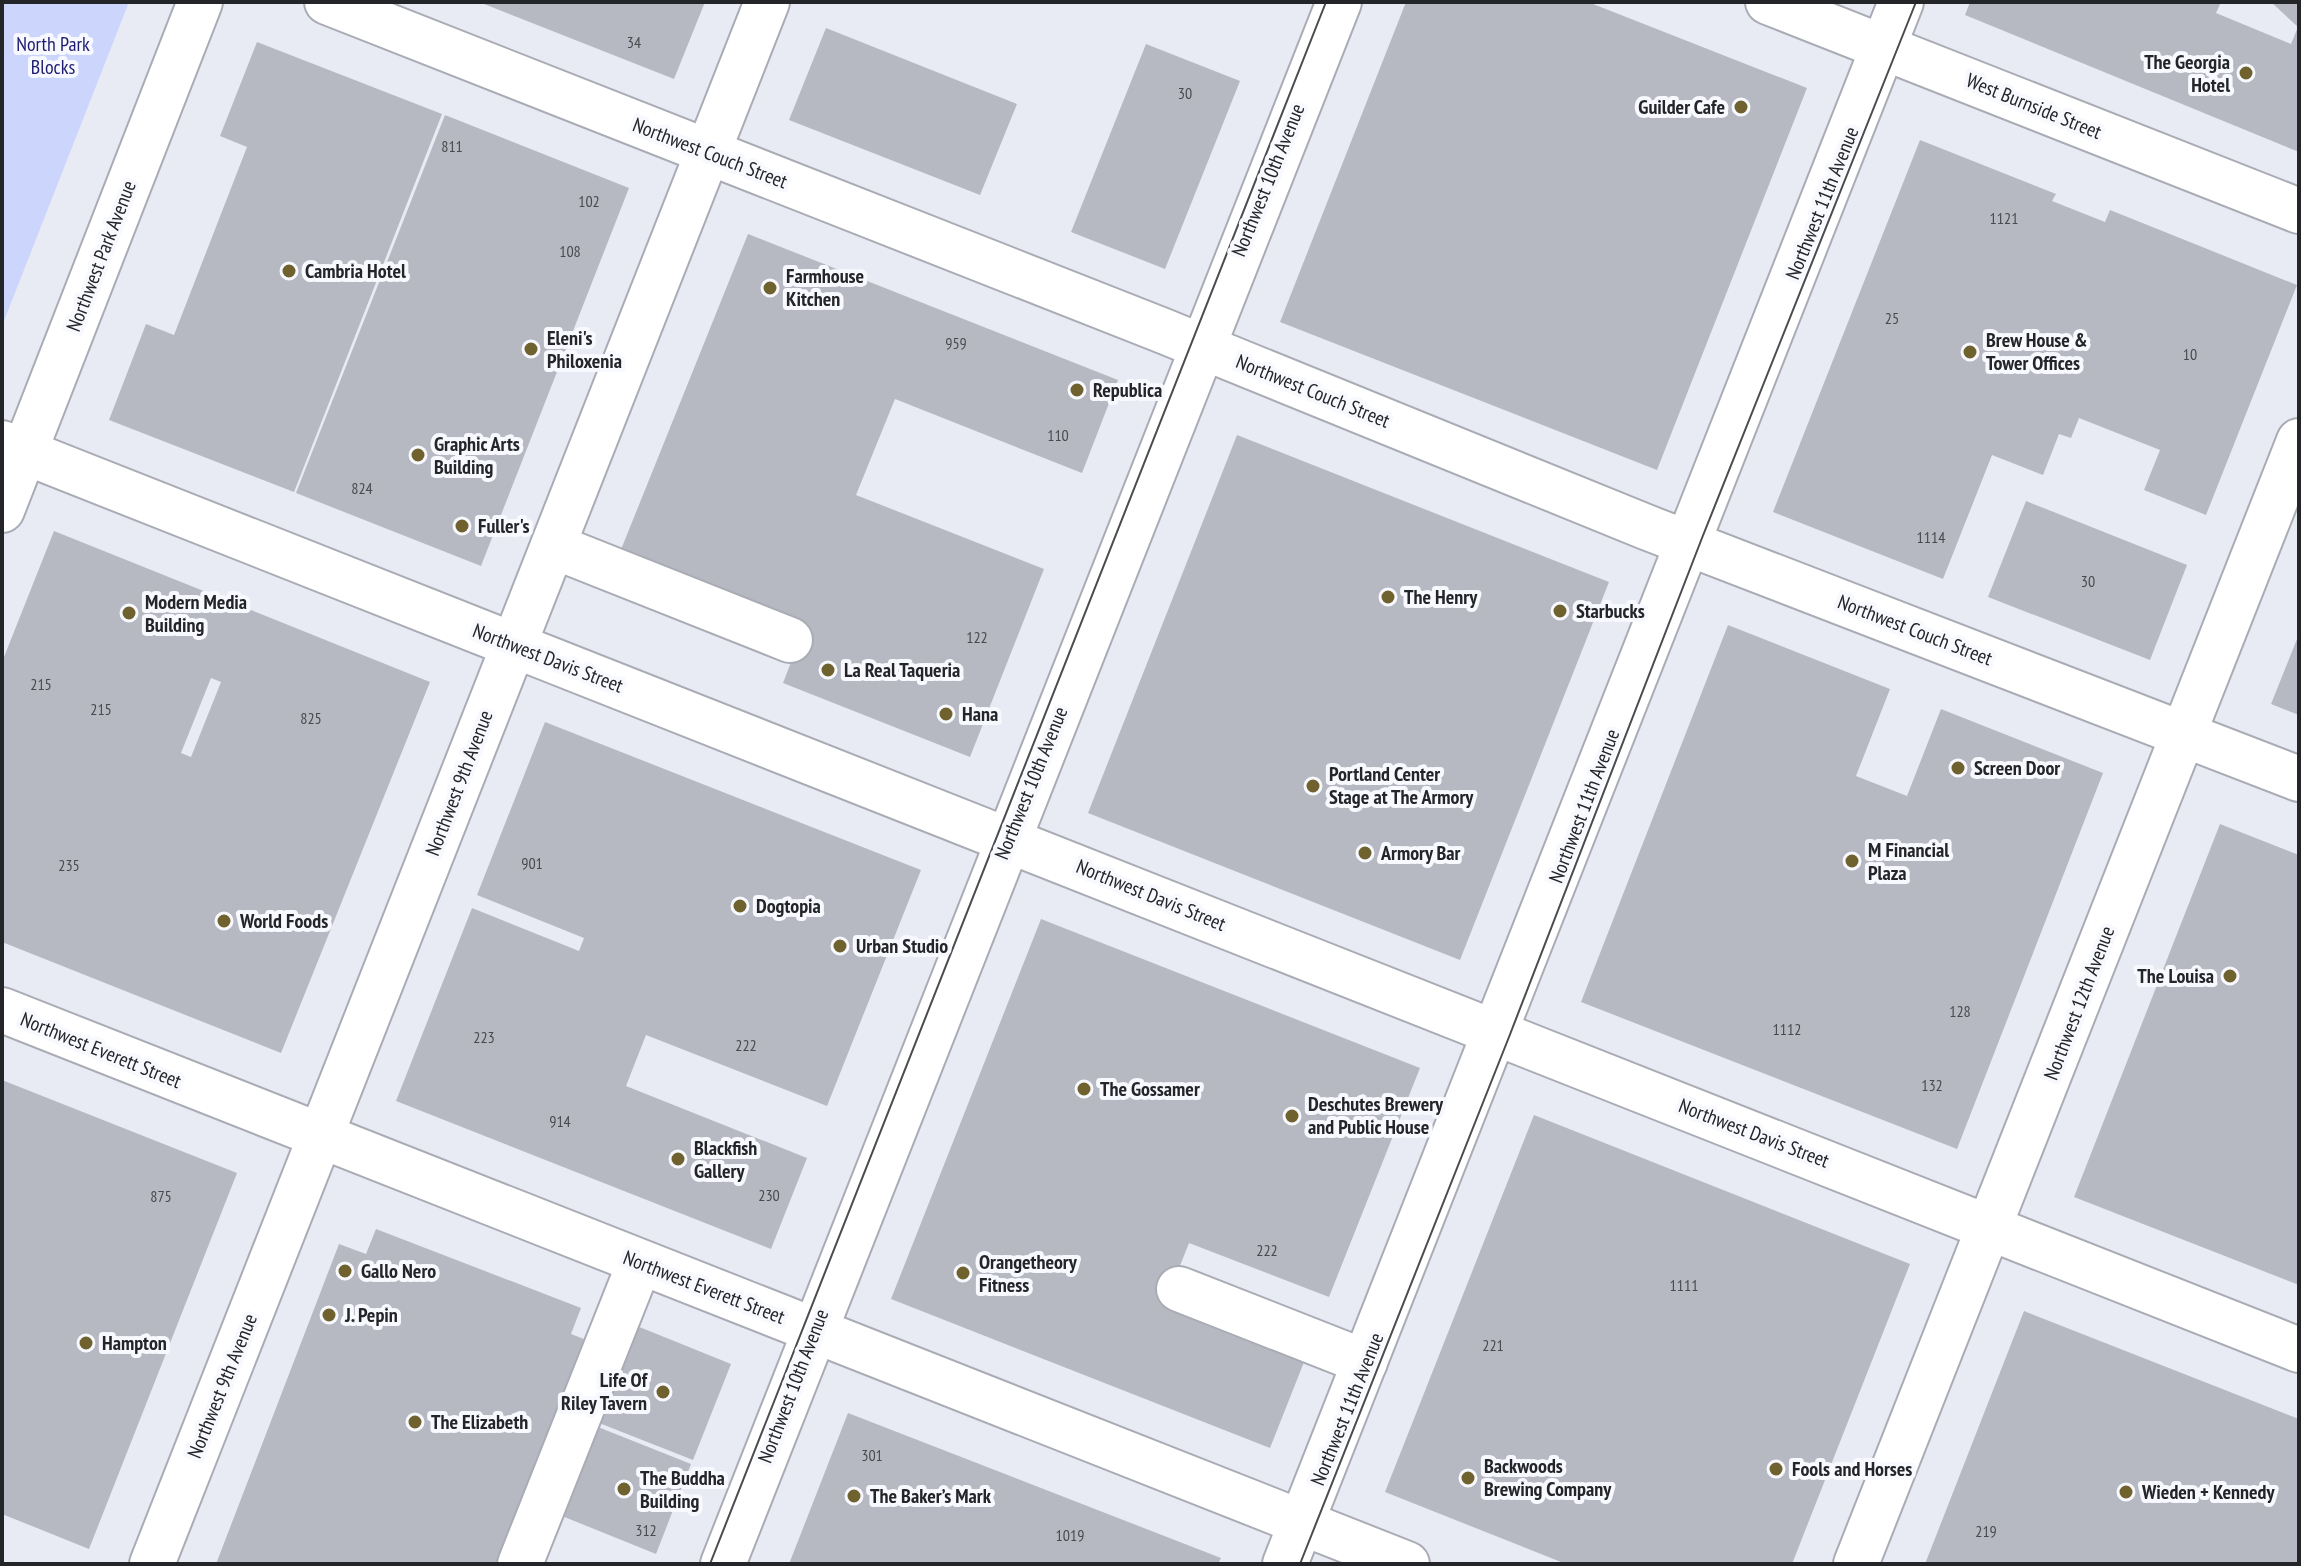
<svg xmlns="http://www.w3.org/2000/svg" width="2301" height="1566" font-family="'PT Sans Narrow',sans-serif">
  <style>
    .green { fill: #ccd6fd }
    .building { fill: #b7b9c2; fill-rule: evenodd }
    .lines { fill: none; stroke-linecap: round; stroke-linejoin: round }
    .minor-casing { stroke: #aaacb5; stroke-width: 48 }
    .major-casing { stroke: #aaacb5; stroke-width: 48 }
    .minor { stroke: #fff; stroke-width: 44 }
    .major { stroke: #fff; stroke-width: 44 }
    .tram { stroke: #4b4c50; stroke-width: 2 }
    .poi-dot { fill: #70622f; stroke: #f7f9fe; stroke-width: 3 }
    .labels { text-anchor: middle; stroke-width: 8; stroke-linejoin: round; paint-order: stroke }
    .number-label { font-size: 16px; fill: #494a4e }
    .park-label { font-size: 20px; fill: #1d1c6f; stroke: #f7f9fe }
    .poi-label { font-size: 20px; font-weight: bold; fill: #242528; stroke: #f7f9fe; text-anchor: start }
    .street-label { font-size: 20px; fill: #242528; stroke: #f7f9fe }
  </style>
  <rect width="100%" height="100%" fill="#e9ebf4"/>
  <path class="green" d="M2,2H129L2,326Z"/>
  <g class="building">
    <path d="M479,2H705L674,79Z"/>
    <path d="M1406,2H1588L1807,88L1657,470L1280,322Z"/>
    <path d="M1970,2H2221L2216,13L2291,44L2298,27L2271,2H2299V152L1965,15Z"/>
    <path d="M826,28L1017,104L980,195L789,120Z"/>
    <path d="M257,42L442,114L294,492L109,420L146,324L174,335L247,147L220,136Z"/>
    <path d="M1146,44L1240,81L1165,269L1071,232Z"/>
    <path d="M445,115L629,188L481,566L296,493Z"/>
    <path d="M1920,140L2056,194L2052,201L2105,222L2110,210L2297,285L2206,515L2144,490L2160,450L2079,418L2071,438L2059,434L2043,475L1992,455L1943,579L1773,512Z"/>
    <path d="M748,234L1118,380L1082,473L895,399L856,495L1044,569L970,757L783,683L805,626L620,552Z"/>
    <path d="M1237,435L1609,582L1460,960L1088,813Z"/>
    <path d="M2026,501L2187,565L2150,660L1988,597Z"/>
    <path d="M54,531L430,682L281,1053L2,942V662ZM211,678L221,682L191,757L181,753Z"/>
    <path d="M1728,625L1890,689L1856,776L1907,796L1941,709L2103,773L1957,1149L1581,1002Z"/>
    <path d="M2299,634V715L2271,704Z"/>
    <path d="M545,722L921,870L827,1106L646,1035L626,1086L807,1158L771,1249L396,1101L472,908L579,951L584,938L477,895Z"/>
    <path d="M2220,824L2299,855V1285L2074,1197Z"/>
    <path d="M1041,919L1420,1068L1329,1297L1189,1243L1168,1296L1308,1352L1270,1448L891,1299Z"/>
    <path d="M2,1080L237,1173L89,1549L2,1514Z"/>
    <path d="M1534,1115L1910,1264L1792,1564H1566L1385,1492Z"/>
    <path d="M376,1229L581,1308L571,1334L589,1341L503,1564H216L339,1244L366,1254Z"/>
    <path d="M2024,1311L2299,1419V1564H1925Z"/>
    <path d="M632,1324L731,1364L693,1460L594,1421Z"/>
    <path d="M848,1413L1221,1558L1218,1564H789Z"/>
    <path d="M593,1425L691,1464L656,1554L557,1514Z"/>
  </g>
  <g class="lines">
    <g class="minor-casing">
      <g id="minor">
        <path d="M327,2L1161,330L1646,527L2299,779"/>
        <path d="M2,443L2299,1350"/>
        <path d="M2,510L200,2"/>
        <path d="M553,546L790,640"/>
        <path d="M1179,1289L1365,1362"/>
        <path d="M152,1564L767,2"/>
        <path d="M520,1564L640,1262"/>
        <path d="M723,1564L1339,2"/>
        <path d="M1285,1564L1901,2"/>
        <path d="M1856,1564L2299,441"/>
      </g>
    </g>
    <g class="major-casing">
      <g id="major">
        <path d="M1768,2L2299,211"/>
        <path d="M2,1010L1407,1564"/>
      </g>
    </g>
    <use href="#minor" class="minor"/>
    <use href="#major" class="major"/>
    <g class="tram">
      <path d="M710,1564L1326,2"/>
      <path d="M1300,1564L1509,1037L1702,538L1916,2"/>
    </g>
  </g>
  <g class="poi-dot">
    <circle cx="2246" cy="73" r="8"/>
    <circle cx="1741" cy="107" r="8"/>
    <circle cx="289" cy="271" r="8"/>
    <circle cx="770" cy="288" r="8"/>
    <circle cx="531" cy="349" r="8"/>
    <circle cx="1970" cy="352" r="8"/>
    <circle cx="1077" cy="390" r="8"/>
    <circle cx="418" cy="455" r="8"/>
    <circle cx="462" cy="526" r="8"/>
    <circle cx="1388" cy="597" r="8"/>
    <circle cx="1560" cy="611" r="8"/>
    <circle cx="129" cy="613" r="8"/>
    <circle cx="828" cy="670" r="8"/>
    <circle cx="946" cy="714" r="8"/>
    <circle cx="1958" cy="768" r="8"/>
    <circle cx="1313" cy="786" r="8"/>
    <circle cx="1365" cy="853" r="8"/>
    <circle cx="1852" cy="861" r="8"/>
    <circle cx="740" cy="906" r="8"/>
    <circle cx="224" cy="921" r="8"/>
    <circle cx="840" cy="946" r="8"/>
    <circle cx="2230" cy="976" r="8"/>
    <circle cx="1084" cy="1089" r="8"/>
    <circle cx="1292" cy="1116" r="8"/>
    <circle cx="678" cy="1159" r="8"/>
    <circle cx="345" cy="1271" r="8"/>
    <circle cx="963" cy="1273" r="8"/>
    <circle cx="329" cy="1315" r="8"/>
    <circle cx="86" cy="1343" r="8"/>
    <circle cx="663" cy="1392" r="8"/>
    <circle cx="415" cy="1422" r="8"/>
    <circle cx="1776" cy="1469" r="8"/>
    <circle cx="1468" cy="1478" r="8"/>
    <circle cx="624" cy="1489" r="8"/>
    <circle cx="2126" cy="1492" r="8"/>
    <circle cx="854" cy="1496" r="8"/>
  </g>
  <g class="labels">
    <g class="number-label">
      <text x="634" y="48">34</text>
      <text x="1185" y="99">30</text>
      <text x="452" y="152">811</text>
      <text x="589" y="207">102</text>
      <text x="2004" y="224">1121</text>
      <text x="570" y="257">108</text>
      <text x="1892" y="324">25</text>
      <text x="956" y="349">959</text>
      <text x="2190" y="360">10</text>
      <text x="1058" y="441">110</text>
      <text x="362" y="494">824</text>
      <text x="1931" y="543">1114</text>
      <text x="2088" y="587">30</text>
      <text x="977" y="643">122</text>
      <text x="41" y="690">215</text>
      <text x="101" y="715">215</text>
      <text x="311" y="724">825</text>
      <text x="532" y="869">901</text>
      <text x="69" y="871">235</text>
      <text x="1960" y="1017">128</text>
      <text x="1787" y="1035">1112</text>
      <text x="484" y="1043">223</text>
      <text x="746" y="1051">222</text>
      <text x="1932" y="1091">132</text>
      <text x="560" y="1127">914</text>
      <text x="769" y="1201">230</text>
      <text x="161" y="1202">875</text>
      <text x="1267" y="1256">222</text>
      <text x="1684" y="1291">1111</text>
      <text x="1493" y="1351">221</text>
      <text x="872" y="1461">301</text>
      <text x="646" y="1536">312</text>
      <text x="1986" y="1537">219</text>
      <text x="1070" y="1541">1019</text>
    </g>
    <g class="park-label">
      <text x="53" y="51">North Park<tspan x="53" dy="23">Blocks</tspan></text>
    </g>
    <g class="poi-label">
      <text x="2230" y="69" text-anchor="end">The Georgia<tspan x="2230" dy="23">Hotel</tspan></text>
      <text x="1725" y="114" text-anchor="end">Guilder Cafe</text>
      <text x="305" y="278">Cambria Hotel</text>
      <text x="786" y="283">Farmhouse<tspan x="786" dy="23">Kitchen</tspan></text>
      <text x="547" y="345">Eleni's<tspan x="547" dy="23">Philoxenia</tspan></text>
      <text x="1986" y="347">Brew House &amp;<tspan x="1986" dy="23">Tower Offices</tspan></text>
      <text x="1093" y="397">Republica</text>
      <text x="434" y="451">Graphic Arts<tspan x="434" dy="23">Building</tspan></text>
      <text x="478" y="533">Fuller's</text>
      <text x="1404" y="604">The Henry</text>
      <text x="145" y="609">Modern Media<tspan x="145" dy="23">Building</tspan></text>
      <text x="1576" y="618">Starbucks</text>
      <text x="844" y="677">La Real Taqueria</text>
      <text x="962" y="721">Hana</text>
      <text x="1974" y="775">Screen Door</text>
      <text x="1329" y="781">Portland Center<tspan x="1329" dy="23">Stage at The Armory</tspan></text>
      <text x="1868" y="857">M Financial<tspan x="1868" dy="23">Plaza</tspan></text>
      <text x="1381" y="860">Armory Bar</text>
      <text x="756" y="913">Dogtopia</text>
      <text x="240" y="928">World Foods</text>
      <text x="856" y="953">Urban Studio</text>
      <text x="2214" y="983" text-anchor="end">The Louisa</text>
      <text x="1100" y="1096">The Gossamer</text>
      <text x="1308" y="1111">Deschutes Brewery<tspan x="1308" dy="23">and Public House</tspan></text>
      <text x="694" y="1155">Blackfish<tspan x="694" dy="23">Gallery</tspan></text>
      <text x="979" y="1269">Orangetheory<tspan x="979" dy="23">Fitness</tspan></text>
      <text x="361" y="1278">Gallo Nero</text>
      <text x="345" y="1322">J. Pepin</text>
      <text x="102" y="1350">Hampton</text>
      <text x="647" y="1387" text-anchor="end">Life Of<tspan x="647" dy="23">Riley Tavern</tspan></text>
      <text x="431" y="1429">The Elizabeth</text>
      <text x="1484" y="1473">Backwoods<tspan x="1484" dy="23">Brewing Company</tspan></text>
      <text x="1792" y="1476">Fools and Horses</text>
      <text x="640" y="1485">The Buddha<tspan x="640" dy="23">Building</tspan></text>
      <text x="2142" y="1499">Wieden + Kennedy</text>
      <text x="870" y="1503">The Baker’s Mark</text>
    </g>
    <g class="street-label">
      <text transform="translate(2034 106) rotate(22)" y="7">West Burnside Street</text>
      <text transform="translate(710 153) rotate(21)" y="7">Northwest Couch Street</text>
      <text transform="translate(1268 180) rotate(-68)" y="7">Northwest 10th Avenue</text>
      <text transform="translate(1822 203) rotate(-68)" y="7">Northwest 11th Avenue</text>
      <text transform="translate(101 256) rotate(-69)" y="7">Northwest Park Avenue</text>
      <text transform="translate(1313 391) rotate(22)" y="7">Northwest Couch Street</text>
      <text transform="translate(1915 630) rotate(21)" y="7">Northwest Couch Street</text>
      <text transform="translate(548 658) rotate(21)" y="7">Northwest Davis Street</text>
      <text transform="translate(459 783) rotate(-69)" y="7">Northwest 9th Avenue</text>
      <text transform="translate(1031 783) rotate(-68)" y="7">Northwest 10th Avenue</text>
      <text transform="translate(1584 806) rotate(-69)" y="7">Northwest 11th Avenue</text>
      <text transform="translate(1151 895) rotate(22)" y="7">Northwest Davis Street</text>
      <text transform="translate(2079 1003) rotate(-69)" y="7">Northwest 12th Avenue</text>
      <text transform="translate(101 1050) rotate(22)" y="7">Northwest Everett Street</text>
      <text transform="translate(1754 1133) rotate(21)" y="7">Northwest Davis Street</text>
      <text transform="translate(704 1287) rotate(21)" y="7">Northwest Everett Street</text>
      <text transform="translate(222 1386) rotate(-68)" y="7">Northwest 9th Avenue</text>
      <text transform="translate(793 1386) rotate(-69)" y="7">Northwest 10th Avenue</text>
      <text transform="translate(1347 1409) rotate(-68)" y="7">Northwest 11th Avenue</text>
    </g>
  </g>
  <rect width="2301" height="1566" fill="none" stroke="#242528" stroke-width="8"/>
</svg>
